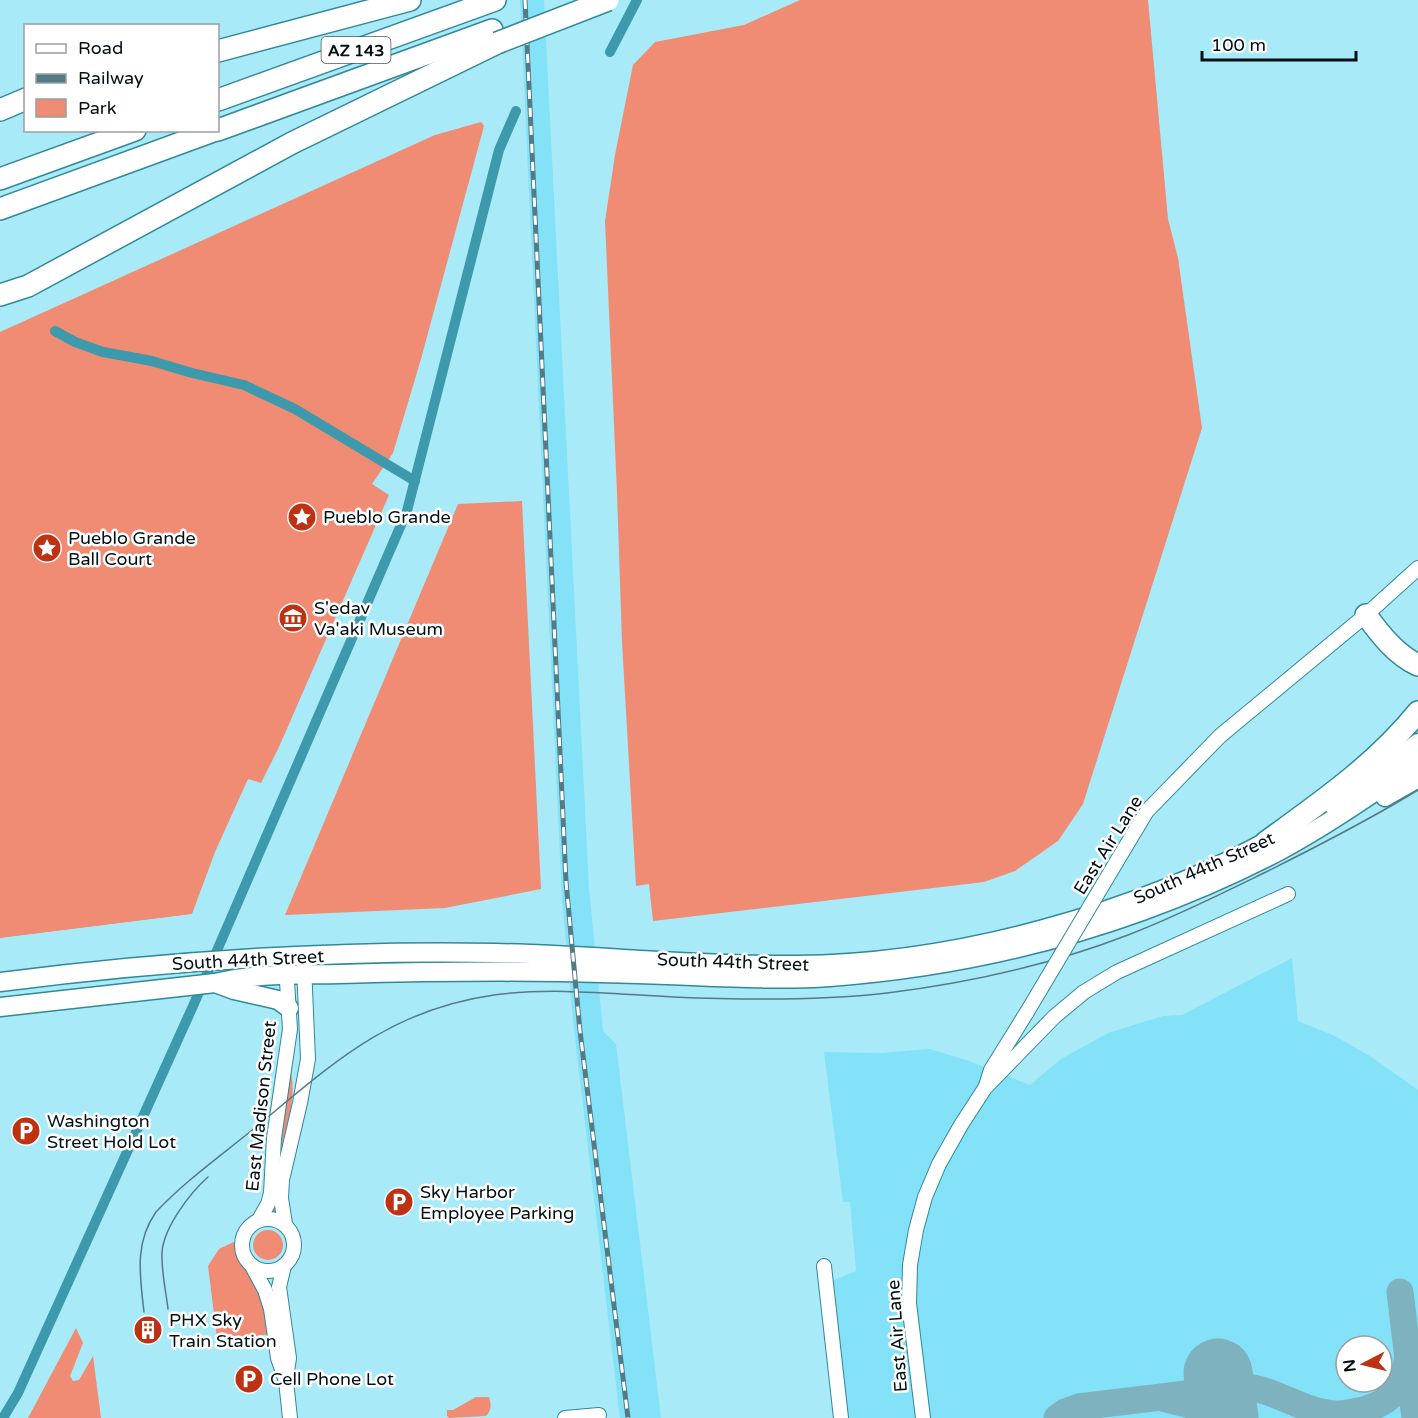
<svg xmlns="http://www.w3.org/2000/svg" width="1418" height="1418" font-family="'Varela Round',sans-serif">
  <style>
    .built { fill: #83e2f7; fill-rule: evenodd }
    .green { fill: #f08b74 }
    .lines { fill: none; stroke-linecap: round; stroke-linejoin: round }
    .canal { stroke: #3d99ac; stroke-width: 10 }
    .taxiway { stroke: #7eb2bf; stroke-width: 27 }
    .runway { stroke: #7eb2bf; stroke-width: 69 }
    .minor-casing { stroke: #318899; stroke-width: 16 }
    .major-casing { stroke: #318899; stroke-width: 21 }
    .highway-casing { stroke: #318899; stroke-width: 24 }
    .minor { stroke: #fff; stroke-width: 14 }
    .major { stroke: #fff; stroke-width: 18 }
    .highway { stroke: #fff; stroke-width: 21 }
    .tram { stroke: #537b85; stroke-width: 1.5 }
    .rail-casing { stroke: #537b85; stroke-width: 5 }
    .rail { stroke: #fff; stroke-width: 3; stroke-dasharray: 9; stroke-linecap: butt }
    .minor-bridge-casing { stroke: #318899; stroke-width: 16; stroke-linecap: butt }
    .highway-bridge-casing { stroke: #318899; stroke-width: 24; stroke-linecap: butt }
    .minor-bridge { stroke: #fff; stroke-width: 14 }
    .highway-bridge { stroke: #fff; stroke-width: 21 }
    .labels { text-anchor: middle; stroke-width: 5; stroke-linejoin: round; paint-order: stroke }
    .shield { fill: #fff; stroke: #4c585b; stroke-width: 1.5 }
    .shield-label { font-size: 16px; font-weight: bold; fill: #001015 }
    .poi-label { font-size: 18px; fill: #001015; stroke: #fff; text-anchor: start }
    .street-label { font-size: 18px; fill: #001015; stroke: #fff }
  </style>
  <rect width="100%" height="100%" fill="#a9eaf9"/>
  <g class="built">
    <path d="M520,0H544L589,888L603,1031L616,1044L661,1418H620L574,1029L562,900Z"/>
    <path d="M1292,958L1298,1021L1335,1036L1370,1056L1418,1090V1418H848L832,1281L856,1271L850,1202H843L824,1052L880,1053L930,1049L969,1061L1030,1085L1061,1059L1108,1033L1163,1016L1182,1015ZM1346,1346H1382V1382H1346Z"/>
  </g>
  <g class="green">
    <path d="M800,0H1148L1168,219L1178,258L1202,428L1083,804L1058,841L1015,871L984,882L653,921L649,884L636,886L622,642L617,493L605,221L615,155L633,65L655,42L744,25Z"/>
    <path d="M481,122L484,126L421,359L393,453L372,484L389,495L279,747L261,783L248,779L215,852L192,914L0,938V332L435,135Z"/>
    <path d="M522,501L541,889L445,908L285,915L458,504Z"/>
    <path d="M291,1072C297,1103 284,1130 279,1160C277,1178 279,1198 279,1216L269,1214Z"/>
    <circle cx="268" cy="1245" r="15"/>
    <path d="M238,1240L239,1255L258,1283L271,1334L220,1340L217,1338L208,1266L219,1249Z"/>
    <path d="M76,1328L83,1343L70,1376L73,1381L79,1380L93,1356L101,1418H28Z"/>
    <path d="M476,1397H489C491,1404 492,1410 486,1416L449,1418L447,1416V1410H453Z"/>
  </g>
  <g class="lines">
    <g class="canal">
      <path d="M610,52L637,0"/>
      <path d="M55,331L75,342L103,352L152,361L192,373L244,385L295,409L415,481"/>
      <path d="M3,1418L18,1393L193,1006L407,511L499,150L516,111"/>
    </g>
    <g class="taxiway">
      <path d="M1400,1292L1415,1418"/>
      <path d="M1166,1399L1190,1405L1208,1418"/>
      <path d="M1317,1417C1363,1411 1403,1411 1408,1354"/>
      <path d="M1057,1418L1065,1412L1079,1407L1244,1387C1276,1389 1302,1412 1335,1414"/>
    </g>
    <path class="runway" d="M1218,1373L1224,1418"/>
    <g class="minor-casing">
      <g id="minor">
        <path d="M1117,861L1147,811L1220,736L1366,615L1418,568"/>
        <path d="M986,1086L991,1070L1027,1012"/>
        <circle cx="268" cy="1245" r="26"/>
        <path d="M259,1220L268,1204L271,1193L274,1138L290,1029L286,965"/>
        <path d="M285,1224L281,1198L282,1180L300,1103L308,1059L304,966"/>
        <path d="M252,1266L265,1290L271,1309L278,1358L286,1381L290,1418"/>
        <path d="M284,1266L279,1287L289,1358L286,1379"/>
        <path d="M824,1266L841,1418"/>
        <path d="M565,1418L599,1415"/>
        <path d="M923,1418L909,1303L910,1265L916,1230L925,1197L939,1164L961,1125L985,1088L1054,1017L1084,992L1117,972L1288,894"/>
      </g>
    </g>
    <g class="major-casing">
      <g id="major">
        <path d="M1385,797L1418,778"/>
        <path d="M1332,804L1383,771L1418,743"/>
        <path d="M0,982C164,961 330,950 495,953C595,955 696,966 796,965C956,964 1137,913 1277,836"/>
        <path d="M215,983L234,990L278,1000L289,1008"/>
        <path d="M0,1007L215,983C255,973 299,975 340,974C414,972 487,971 560,972C604,973 648,974 692,976C738,978 785,980 830,977C989,965 1139,924 1281,850C1329,824 1373,793 1418,762"/>
      </g>
    </g>
    <g class="highway-casing">
      <g id="highway">
        <path d="M218,51L410,0"/>
        <path d="M218,100L495,0"/>
        <path d="M0,110L26,99"/>
        <path d="M218,130L492,30"/>
        <path d="M0,179L135,130"/>
        <path d="M0,209L216,130"/>
        <path d="M0,295L28,286L292,143L497,43"/>
        <path d="M1366,615C1380,634 1396,655 1418,665"/>
        <path d="M1266,842C1321,802 1375,765 1418,712"/>
      </g>
    </g>
    <use href="#minor" class="minor"/>
    <use href="#major" class="major"/>
    <use href="#highway" class="highway"/>
    <g class="tram">
      <path d="M168,1309C166,1291 161,1271 162,1252C164,1227 190,1193 208,1177"/>
      <path d="M144,1312C140,1276 134,1243 156,1212C184,1182 219,1157 251,1131C330,1066 387,1010 494,995C552,987 614,994 673,997C744,1000 817,1001 887,993C969,983 1050,965 1128,935C1175,917 1221,894 1266,872C1318,846 1369,820 1418,790"/>
    </g>
    <g class="rail-casing">
      <path id="rail" d="M525,0L566,882L580,1031L628,1418"/>
    </g>
    <use href="#rail" class="rail"/>
    <g class="minor-bridge-casing">
      <path id="minor-bridge" d="M1027,1012L1117,861"/>
    </g>
    <g class="highway-bridge-casing">
      <path id="highway-bridge" d="M497,43L608,0"/>
    </g>
    <use href="#minor-bridge" class="minor-bridge"/>
    <use href="#highway-bridge" class="highway-bridge"/>
  </g>
  <defs>
    <g id="sight-disc" transform="scale(1.5)"><circle r="9.5" fill="#bd3212" stroke="#fff"/><path d="M0-6L1.8-2.2L6-1.7L2.9 1.2L3.7 5.4L0 3.3L-3.7 5.4L-2.9 1.2L-6-1.7L-1.8-2.2Z" fill="#fff"/></g>
    <g id="museum-disc" transform="scale(1.5)"><circle r="9.5" fill="#bd3212" stroke="#fff"/><path d="M0-6L6-3V-2H-6V-3ZM-5-1h2V3h-2ZM-1-1h2V3h-2ZM3-1h2V3H3ZM-6 4H6V6H-6Z" fill="#fff"/></g>
    <g id="parking-disc" transform="scale(1.5)"><circle r="9.5" fill="#bd3212" stroke="#fff"/><path d="M-3.5-5.5H1a3.5 3.5 0 0 1 0 7H-1V5.5H-3.5ZM-1-3.4V-.6H.8a1.4 1.4 0 0 0 0-2.8Z" fill="#fff"/></g>
    <g id="building-disc" transform="scale(1.5)"><circle r="9.5" fill="#bd3212" stroke="#fff"/><path d="M-4-6H4V6H1V3H-1V6H-4ZM-2.5-4.3h1.7v1.8h-1.7ZM.8-4.3h1.7v1.8H.8ZM-2.5-1h1.7V.8h-1.7ZM.8-1h1.7V.8H.8Z" fill="#fff"/></g>
  </defs>
  <g fill-rule="evenodd">
    <use href="#sight-disc" x="302" y="517"/>
    <use href="#sight-disc" x="47" y="548"/>
    <use href="#museum-disc" x="293" y="618"/>
    <use href="#parking-disc" x="26" y="1131"/>
    <use href="#parking-disc" x="399" y="1202"/>
    <use href="#building-disc" x="148" y="1330"/>
    <use href="#parking-disc" x="249" y="1379"/>
  </g>
  <g class="labels">
    <rect class="shield" x="321.5" y="37" width="69" height="26" rx="4.5"/>
    <g class="shield-label">
      <text x="356" y="56">AZ 143</text>
    </g>
    <g class="poi-label">
      <text x="323" y="523">Pueblo Grande</text>
      <text x="68" y="544">Pueblo Grande<tspan x="68" dy="21">Ball Court</tspan></text>
      <text x="314" y="614">S'edav<tspan x="314" dy="21">Va'aki Museum</tspan></text>
      <text x="47" y="1127">Washington<tspan x="47" dy="21">Street Hold Lot</tspan></text>
      <text x="420" y="1198">Sky Harbor<tspan x="420" dy="21">Employee Parking</tspan></text>
      <text x="169" y="1326">PHX Sky<tspan x="169" dy="21">Train Station</tspan></text>
      <text x="270" y="1385">Cell Phone Lot</text>
    </g>
    <g class="street-label">
      <text transform="translate(1108 845) rotate(-58)" y="6">East Air Lane</text>
      <text transform="translate(1204 868) rotate(-24)" y="6">South 44th Street</text>
      <text transform="translate(248 960) rotate(-3)" y="6">South 44th Street</text>
      <text transform="translate(733 962) rotate(2)" y="6">South 44th Street</text>
      <text transform="translate(261 1106) rotate(-84)" y="6">East Madison Street</text>
      <text transform="translate(897 1336) rotate(-94)" y="6">East Air Lane</text>
    </g>
  </g>
  <rect x="24" y="24" width="195" height="108" fill="#ffffff" stroke="#999fa1" stroke-width="1.5"/>
  <rect x="36" y="44" width="30" height="9" fill="#ffffff" stroke="#999fa1" stroke-width="1.5"/>
  <text x="78" y="54" font-size="18" fill="#001015">Road</text>
  <rect x="36" y="74" width="30" height="9" fill="#537b85" stroke="#999fa1" stroke-width="1.5"/>
  <text x="78" y="84" font-size="18" fill="#001015">Railway</text>
  <rect x="36" y="99" width="30" height="18" fill="#f08b74" stroke="#999fa1" stroke-width="1.5"/>
  <text x="78" y="114" font-size="18" fill="#001015">Park</text>
  <g transform="translate(1364 1364) rotate(263)"><circle r="28" fill="#ffffff" stroke="#999fa1" stroke-width="1.5"/>
  <path d="M0-4.5L10 22L0 15L-10 22Z" fill="#bd3212"/>
  <text y="-9" font-size="16" font-weight="bold" text-anchor="middle" fill="#001015">N</text>
  </g>
  <path d="M1202 51v9h154v-9" fill="none" stroke="#001015" stroke-width="3"/>
  <text x="1211" y="51" font-size="18" fill="#001015" stroke="#ffffff" stroke-width="4.5" paint-order="stroke">100 m</text>
</svg>
